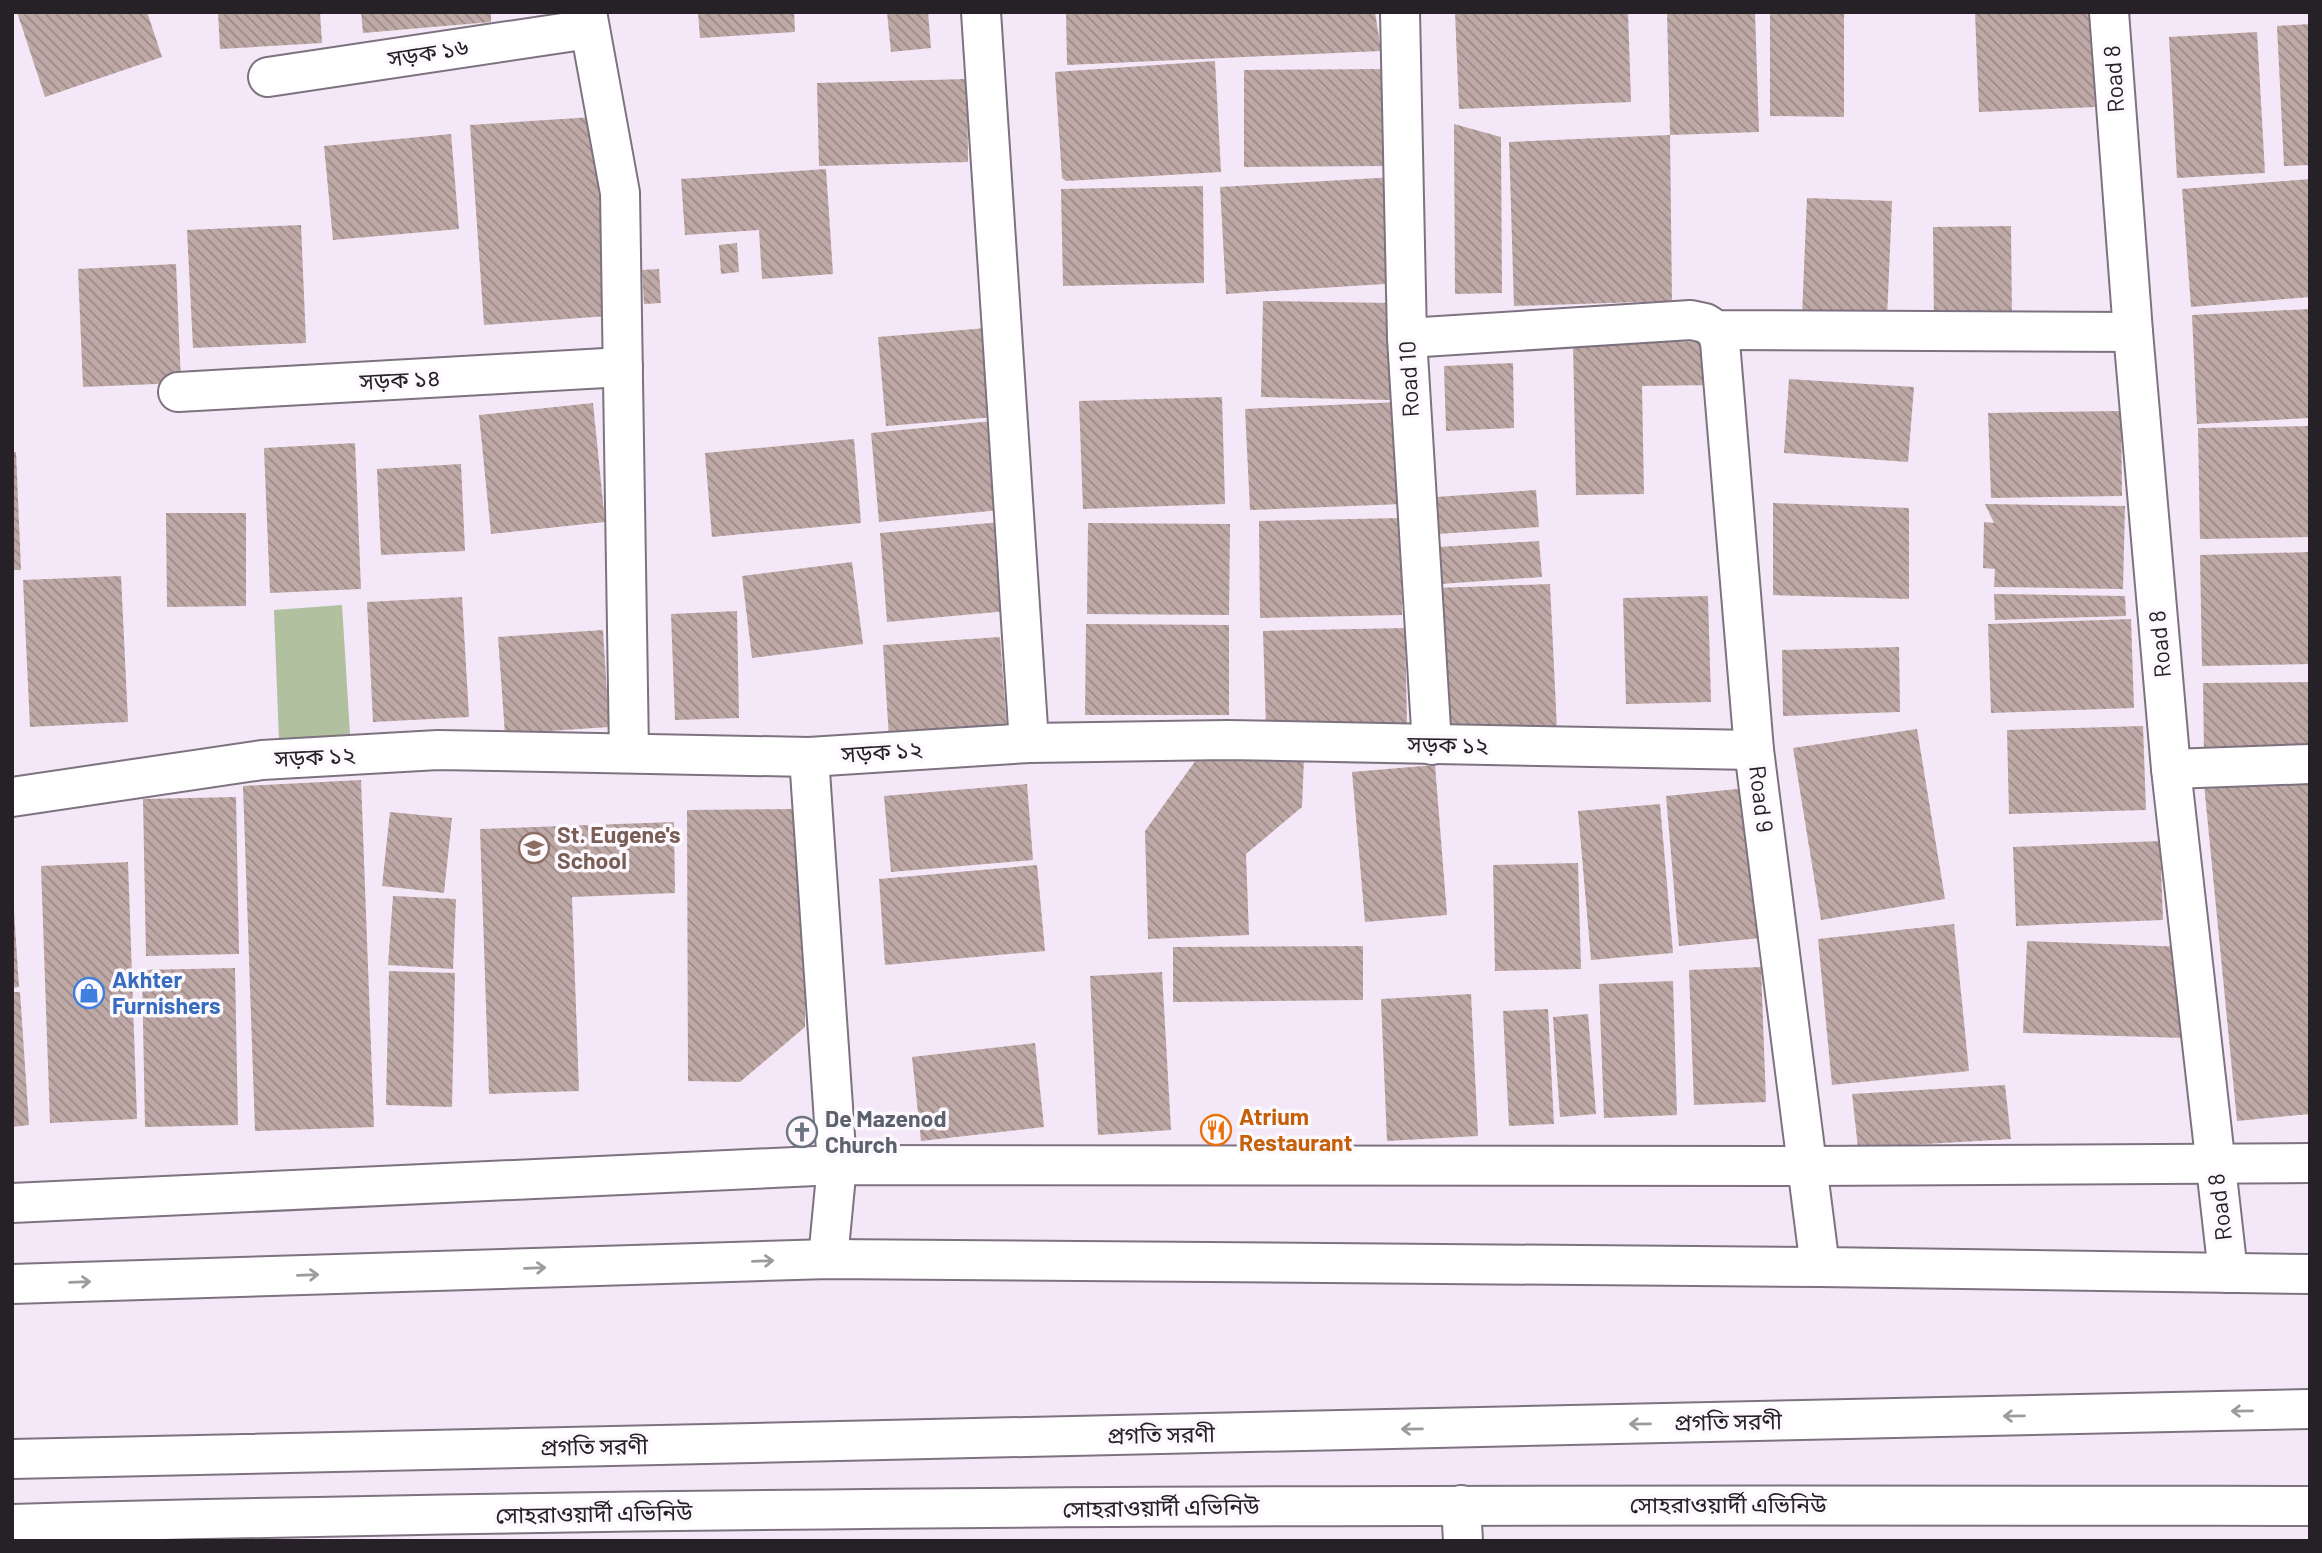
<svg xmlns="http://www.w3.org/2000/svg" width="2322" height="1553" font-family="Barlow,'Noto Sans Bengali',sans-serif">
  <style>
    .green { fill: #b1c09f }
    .building { fill: url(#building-back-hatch) }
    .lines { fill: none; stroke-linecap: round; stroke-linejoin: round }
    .street-casing { stroke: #7e7280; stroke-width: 42 }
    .primary-casing { stroke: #7e7280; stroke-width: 42 }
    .street { stroke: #fff; stroke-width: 38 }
    .primary { stroke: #fff; stroke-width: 38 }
    .oneway { stroke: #9d9b9d }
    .labels { text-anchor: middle; stroke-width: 7; stroke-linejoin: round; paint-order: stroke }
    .street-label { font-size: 23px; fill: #252126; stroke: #fdf7fe }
    .education-label { font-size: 23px; font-weight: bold; fill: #785e54; stroke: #fdf7fe; text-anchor: start }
    .shop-label { font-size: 23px; font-weight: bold; fill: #366cbe; stroke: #fdf7fe; text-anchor: start }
    .food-label { font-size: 23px; font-weight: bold; fill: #c56008; stroke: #fdf7fe; text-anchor: start }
    .worship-label { font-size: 23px; font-weight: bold; fill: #5b616d; stroke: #fdf7fe; text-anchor: start }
  </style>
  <defs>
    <pattern id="building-back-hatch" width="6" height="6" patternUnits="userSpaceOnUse" patternTransform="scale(1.75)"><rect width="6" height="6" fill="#bfa9a6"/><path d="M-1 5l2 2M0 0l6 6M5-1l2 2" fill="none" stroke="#9b8987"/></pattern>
  </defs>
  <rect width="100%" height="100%" fill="#f4e7f7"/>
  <path class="green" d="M342,605L350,734L279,741L274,610Z"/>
  <g class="building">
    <path d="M17,12H147L162,57L45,97Z"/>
    <path d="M218,12H320L322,43L220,49Z"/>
    <path d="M361,12H491V22L363,33Z"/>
    <path d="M698,12H794L795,32L700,38Z"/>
    <path d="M887,12H928L931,48L891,52Z"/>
    <path d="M1066,12H1375L1381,51L1067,65Z"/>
    <path d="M1455,12H1628L1631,102L1459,109Z"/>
    <path d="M1667,12H1755L1759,132L1670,135Z"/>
    <path d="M1770,12H1844V117L1770,116Z"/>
    <path d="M1975,12H2091L2095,107L1979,112Z"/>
    <path d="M2310,24V165L2284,166L2277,26Z"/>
    <path d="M2257,32L2265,173L2177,178L2169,37Z"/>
    <path d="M1215,61L1221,172L1066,181L1062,178L1055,72Z"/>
    <path d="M1390,69L1392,166L1244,167V70Z"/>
    <path d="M967,79L968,162L819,166L817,83Z"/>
    <path d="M593,117L608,316L484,325L470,125Z"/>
    <path d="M1454,124L1501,137L1502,293L1455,294Z"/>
    <path d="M451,134L459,229L333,240L324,146Z"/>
    <path d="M1670,135L1672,301L1514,306L1509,142Z"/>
    <path d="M826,169L833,274L762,279L759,230L685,235L681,179Z"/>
    <path d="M1395,177L1400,283L1226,294L1220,187Z"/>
    <path d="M2310,179V297L2191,307L2182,189Z"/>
    <path d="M1203,186L1204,283L1063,286L1061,189Z"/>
    <path d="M1807,198L1892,201L1887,319L1802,316Z"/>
    <path d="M301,225L306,343L193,348L187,230Z"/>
    <path d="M2011,226L2012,321L1934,323L1933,227Z"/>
    <path d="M737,243L739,272L721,274L719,245Z"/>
    <path d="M176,264L181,383L83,387L78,269Z"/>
    <path d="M659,269L661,303L644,304L642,270Z"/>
    <path d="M1263,301L1392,303L1390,400L1261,397Z"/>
    <path d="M2310,309V418L2197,424L2192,315Z"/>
    <path d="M999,327L1007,416L886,426L878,337Z"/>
    <path d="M1715,341L1716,385L1642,386L1644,494L1576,495L1573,343Z"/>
    <path d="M1513,363L1514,428L1446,431L1444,366Z"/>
    <path d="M1789,379L1914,387L1908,462L1784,453Z"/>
    <path d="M1222,397L1225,504L1083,509L1079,401Z"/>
    <path d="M1399,402L1403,504L1250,510L1245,409Z"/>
    <path d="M593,403L605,522L491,534L479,415Z"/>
    <path d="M2121,411L2122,496L1991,498L1988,413Z"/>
    <path d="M992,421L1000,510L879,522L871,433Z"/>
    <path d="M2310,426V537L2200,539L2198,428Z"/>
    <path d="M854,439L861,523L712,537L705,453Z"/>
    <path d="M355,443L361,589L270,593L264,448Z"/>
    <path d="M12,452H16L21,570H12Z"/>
    <path d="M461,464L465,551L381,555L377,469Z"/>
    <path d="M1536,490L1539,527L1438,534L1436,497Z"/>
    <path d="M1773,503L1909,508V599L1773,595Z"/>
    <path d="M1985,504L2125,506L2123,589L1994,587L1995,569L1983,568L1984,522L1994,523Z"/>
    <path d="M166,513H246V606L167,607Z"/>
    <path d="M1401,518L1402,615L1260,618L1259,521Z"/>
    <path d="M1001,522L1008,611L887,622L880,533Z"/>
    <path d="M1088,523L1230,524L1229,615L1087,614Z"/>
    <path d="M1539,541L1542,577L1441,584L1438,547Z"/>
    <path d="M2310,552V664L2202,666L2200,555Z"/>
    <path d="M852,562L863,644L752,658L742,576Z"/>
    <path d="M121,576L128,722L30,727L23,580Z"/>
    <path d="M1550,584L1557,730L1441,734L1435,588Z"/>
    <path d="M1994,594L2125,596L2126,616L1995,620Z"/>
    <path d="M1708,596L1711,702L1626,704L1623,598Z"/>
    <path d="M462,597L469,717L373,722L367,602Z"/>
    <path d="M737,611L739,718L675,720L671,614Z"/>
    <path d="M2131,619L2134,708L1991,713L1988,624Z"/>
    <path d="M1086,624L1229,625V715H1085Z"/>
    <path d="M1405,628L1407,725L1266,728L1263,631Z"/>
    <path d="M603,630L609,727L505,734L498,637Z"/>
    <path d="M1000,637L1007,730L889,738L883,645Z"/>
    <path d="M1899,647L1900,712L1783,716L1782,650Z"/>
    <path d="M2310,682V754L2204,755L2203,683Z"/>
    <path d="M2143,726L2146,810L2009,814L2007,730Z"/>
    <path d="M1917,729L1945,899L1821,920L1793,748Z"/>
    <path d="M1201,753L1304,758L1302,807L1246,854L1249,935L1148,939L1145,831Z"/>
    <path d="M1435,765L1447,915L1365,922L1352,772Z"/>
    <path d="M2310,774V1114L2237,1121L2204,784Z"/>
    <path d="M361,780L374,1127L255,1131L243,786Z"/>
    <path d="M1027,784L1033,860L891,872L884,796Z"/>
    <path d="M1748,788L1761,938L1679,946L1666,796Z"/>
    <path d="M236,797L239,954L146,956L143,799Z"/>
    <path d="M1660,804L1673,953L1591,960L1578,811Z"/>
    <path d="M805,809V1027L740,1082L688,1081L687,810Z"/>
    <path d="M390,812L452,818L444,893L382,886Z"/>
    <path d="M674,822L675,893L572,897L579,1091L489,1094L480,829Z"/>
    <path d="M2160,841L2163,920L2016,926L2013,847Z"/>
    <path d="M128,862L137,1119L50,1123L41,866Z"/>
    <path d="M1578,863L1581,969L1495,971L1493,865Z"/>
    <path d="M1037,865L1045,951L885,965L879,879Z"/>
    <path d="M393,896L456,899L453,969L388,965Z"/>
    <path d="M12,911H14L19,987L12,988Z"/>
    <path d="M1954,924L1969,1071L1832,1085L1818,939Z"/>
    <path d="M2027,941L2186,947L2183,1038L2023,1033Z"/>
    <path d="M1363,946V1000L1173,1002V947Z"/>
    <path d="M1761,967L1766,1102L1694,1105L1689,970Z"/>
    <path d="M235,968L238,1125L145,1127L142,970Z"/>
    <path d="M389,971L455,973L452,1107L386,1105Z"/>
    <path d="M1162,972L1171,1130L1098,1135L1090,976Z"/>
    <path d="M1673,981L1677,1115L1604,1118L1599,984Z"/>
    <path d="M12,992H20L29,1125L12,1127Z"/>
    <path d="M1471,994L1478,1136L1387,1141L1381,999Z"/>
    <path d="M1548,1009L1554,1124L1509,1126L1503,1011Z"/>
    <path d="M1588,1014L1596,1114L1560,1117L1553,1017Z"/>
    <path d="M1035,1043L1044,1127L921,1141L912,1057Z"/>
    <path d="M2005,1085L2011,1139L1858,1148L1852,1094Z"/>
  </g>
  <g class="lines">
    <g class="street-casing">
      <g id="street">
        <path d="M587,12L620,193L629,752"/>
        <path d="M981,12L1029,743"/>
        <path d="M1400,12L1407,338L1432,745"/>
        <path d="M2109,12L2133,332L2171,769L2228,1273"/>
        <path d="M268,77L589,29"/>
        <path d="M1716,330L1720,342L1754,750L1820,1267"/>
        <path d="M1407,338L1691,320L1705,323L1716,330L2133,332"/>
        <path d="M178,392L623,367"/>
        <path d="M809,757L837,1165L828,1259"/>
        <path d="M2171,769L2310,764"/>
        <path d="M12,797L262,760L438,750L809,757L1029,743L1227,740L1754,750"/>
        <path d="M12,1203L837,1165L1808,1166L2310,1163"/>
        <path d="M1461,1505L1463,1541"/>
        <path d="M12,1524C778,1503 1544,1505 2310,1506"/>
      </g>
    </g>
    <g class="primary-casing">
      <g id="primary">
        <path d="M12,1284L828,1259L1820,1267L2310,1274"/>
        <path d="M12,1459L2310,1409"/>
      </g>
    </g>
    <use href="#street" class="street"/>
    <use href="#primary" class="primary"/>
  </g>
  <defs><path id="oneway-shaft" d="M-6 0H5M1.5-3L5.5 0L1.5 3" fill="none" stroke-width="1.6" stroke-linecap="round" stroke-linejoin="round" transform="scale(1.75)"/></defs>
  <g class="oneway">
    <use href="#oneway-shaft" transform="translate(763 1261) rotate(-2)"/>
    <use href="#oneway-shaft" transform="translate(535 1268) rotate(-2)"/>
    <use href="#oneway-shaft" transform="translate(308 1275) rotate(-2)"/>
    <use href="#oneway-shaft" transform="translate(80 1282) rotate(-2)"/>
    <use href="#oneway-shaft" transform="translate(2242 1411) rotate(179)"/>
    <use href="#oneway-shaft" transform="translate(2014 1416) rotate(179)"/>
    <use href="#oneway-shaft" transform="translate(1640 1424) rotate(179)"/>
    <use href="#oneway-shaft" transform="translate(1412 1429) rotate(179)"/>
  </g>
  <defs>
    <g id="school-ring" transform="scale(1.575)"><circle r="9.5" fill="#fdf7fe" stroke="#8d6e63" stroke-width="1.5"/><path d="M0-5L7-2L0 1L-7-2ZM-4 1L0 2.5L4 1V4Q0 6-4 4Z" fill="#8d6e63"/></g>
    <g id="shop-ring" transform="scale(1.575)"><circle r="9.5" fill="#fdf7fe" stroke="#3f7fe0" stroke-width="1.5"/><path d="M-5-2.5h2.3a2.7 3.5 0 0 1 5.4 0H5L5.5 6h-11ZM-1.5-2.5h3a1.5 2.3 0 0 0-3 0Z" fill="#3f7fe0"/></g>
    <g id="restaurant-ring" transform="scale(1.575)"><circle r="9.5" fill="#fdf7fe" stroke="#e8710a" stroke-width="1.5"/><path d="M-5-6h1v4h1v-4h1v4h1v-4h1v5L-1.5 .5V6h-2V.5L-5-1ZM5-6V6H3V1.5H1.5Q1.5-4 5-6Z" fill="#e8710a"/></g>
    <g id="church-ring" transform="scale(1.575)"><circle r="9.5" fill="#fdf7fe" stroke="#6b7280" stroke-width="1.5"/><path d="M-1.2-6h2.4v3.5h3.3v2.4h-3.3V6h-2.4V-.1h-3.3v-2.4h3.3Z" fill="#6b7280"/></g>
  </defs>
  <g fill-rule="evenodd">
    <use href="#school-ring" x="534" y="848"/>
    <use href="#shop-ring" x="89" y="993"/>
    <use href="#restaurant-ring" x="1216" y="1130"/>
    <use href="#church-ring" x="802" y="1132"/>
  </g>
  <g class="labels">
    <g class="street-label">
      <text transform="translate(428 53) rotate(-9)" y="8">সড়ক ১৬</text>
      <text transform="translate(2114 79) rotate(-94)" y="8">Road 8</text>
      <text transform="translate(1409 379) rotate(-93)" y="8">Road 10</text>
      <text transform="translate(400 380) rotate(-3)" y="8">সড়ক ১৪</text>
      <text transform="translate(2160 644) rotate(-95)" y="8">Road 8</text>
      <text transform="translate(1448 745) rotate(1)" y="8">সড়ক ১২</text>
      <text transform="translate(882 752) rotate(-4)" y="8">সড়ক ১২</text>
      <text transform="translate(315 757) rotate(-3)" y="8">সড়ক ১২</text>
      <text transform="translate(1761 799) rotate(83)" y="8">Road 9</text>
      <text transform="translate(2220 1207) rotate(-97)" y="8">Road 8</text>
      <text transform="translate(1728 1422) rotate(-1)" y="8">প্রগতি সরণী</text>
      <text transform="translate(1161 1435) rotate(-1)" y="8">প্রগতি সরণী</text>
      <text transform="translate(594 1447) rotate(-1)" y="8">প্রগতি সরণী</text>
      <text x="1728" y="1513">সোহরাওয়ার্দী এভিনিউ</text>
      <text transform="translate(1161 1508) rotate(-1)" y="8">সোহরাওয়ার্দী এভিনিউ</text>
      <text transform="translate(594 1514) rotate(-1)" y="8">সোহরাওয়ার্দী এভিনিউ</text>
    </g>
    <g class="education-label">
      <text x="557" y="843">St. Eugene's<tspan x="557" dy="26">School</tspan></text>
    </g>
    <g class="shop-label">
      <text x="112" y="988">Akhter<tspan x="112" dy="26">Furnishers</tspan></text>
    </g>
    <g class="food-label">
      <text x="1239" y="1125">Atrium<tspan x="1239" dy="26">Restaurant</tspan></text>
    </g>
    <g class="worship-label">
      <text x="825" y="1127">De Mazenod<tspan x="825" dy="26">Church</tspan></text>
    </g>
  </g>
  <rect width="2322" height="1553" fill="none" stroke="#252126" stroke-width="28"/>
</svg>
